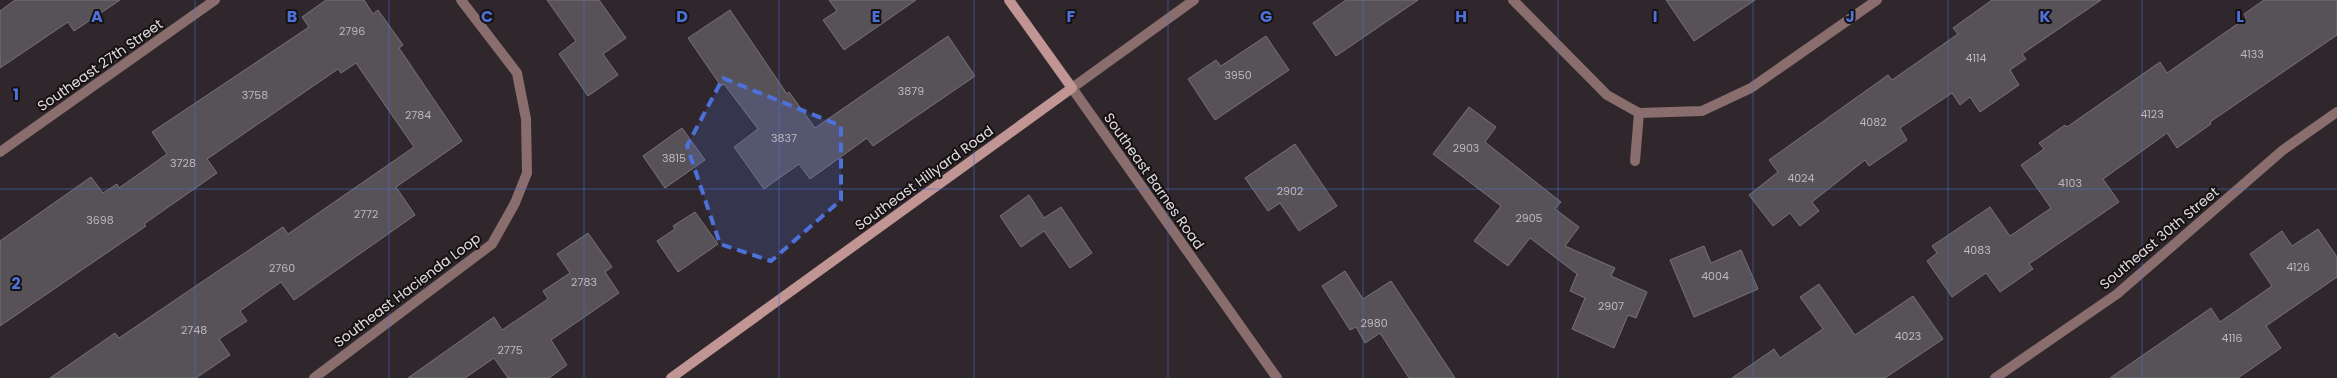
<svg xmlns="http://www.w3.org/2000/svg" width="2337" height="378" font-family="Poppins,sans-serif">
  <style>
    .building { fill: #575158; stroke: #787279 }
    .lines { fill: none; stroke-linecap: round; stroke-linejoin: round }
    .street { stroke: #896e6d; stroke-width: 10 }
    .secondary { stroke: #c09593; stroke-width: 10 }
    .marked { fill: #4e71d9; fill-opacity: 0.2; stroke: #4e71d9; stroke-width: 4; stroke-dasharray: 10 6; stroke-linejoin: round }
    .grid { fill: none; stroke: #4e71d9; stroke-width: 1; stroke-opacity: 0.55 }
    .labels { text-anchor: middle; stroke-width: 4; stroke-linejoin: round; paint-order: stroke }
    .number-label { font-size: 11px; fill: #beb8bc }
    .street-label { font-size: 14px; fill: #e0dbdd; stroke: #151113 }
    .grid-label { font-size: 16px; text-anchor: middle; font-weight: bold; fill: #4e71d9; stroke: #151113; stroke-width: 4; stroke-linejoin: round; paint-order: stroke }
  </style>
  <rect width="100%" height="100%" fill="#2f272b"/>
  <g class="building">
    <path d="M15,0H120L74,31L68,22L0,68V11Z"/>
    <path d="M326,0H364L373,14L378,10L403,45L399,48L462,141L396,187L415,215L294,300L281,282L240,311L247,321L219,339L230,355L196,378H50L115,333L119,338L283,227L288,234L414,147L356,63L341,73L338,69L207,159L217,173L144,224L146,226L0,326V241L91,177L103,193L117,184L119,188L167,154L152,132L309,27L302,17Z"/>
    <path d="M547,0H599L626,38L603,54L618,75L588,96L559,54L576,41Z"/>
    <path d="M829,0H916L844,50L823,20L837,11Z"/>
    <path d="M1346,0H1418L1336,56L1313,23Z"/>
    <path d="M1666,0H1755L1694,41Z"/>
    <path d="M1992,0H2101L2022,54L2026,59L2010,70L2019,85L1980,112L1970,97L1960,105L1952,93L1900,128L1907,140L1869,166L1865,160L1812,202L1819,211L1800,226L1790,213L1773,226L1749,195L1778,172L1769,160L1888,75L1892,80L1958,34L1953,28Z"/>
    <path d="M2264,0H2337V35L2210,122L2211,124L2177,148L2167,133L2103,179L2119,202L2029,264L2033,269L2000,292L1986,273L1952,297L1927,261L1937,253L1932,246L1990,207L2010,236L2051,208L2021,165L2044,149L2039,143L2065,125L2067,127L2160,62L2167,73L2246,18L2244,14Z"/>
    <path d="M730,10L787,94L789,92L815,128L948,36L975,76L873,146L867,138L810,179L799,164L764,189L734,147L758,129L724,84L721,86L688,38Z"/>
    <path d="M1266,36L1289,70L1215,120L1188,79L1216,60L1221,66Z"/>
    <path d="M1469,107L1496,127L1485,142L1561,202L1555,209L1579,227L1565,246L1615,268L1611,276L1647,292L1636,318L1628,315L1614,348L1572,329L1585,298L1570,291L1577,274L1530,238L1508,266L1474,241L1501,206L1433,154Z"/>
    <path d="M682,128L705,160L665,188L643,156Z"/>
    <path d="M1295,144L1337,206L1299,231L1280,203L1268,211L1245,178Z"/>
    <path d="M1029,195L1044,218L1061,207L1092,253L1070,268L1044,231L1021,247L1000,216Z"/>
    <path d="M695,212L718,244L678,272L657,241L675,229L673,226Z"/>
    <path d="M2318,229L2337,257V277L2266,326L2281,348L2238,378H2110L2211,308L2220,322L2272,286L2250,254L2282,231L2292,246Z"/>
    <path d="M588,233L612,267L605,272L619,293L551,340L567,365L549,378H508L494,358L465,378H408L494,317L502,330L548,299L543,291L570,273L557,254Z"/>
    <path d="M1704,246L1711,263L1741,250L1758,289L1694,317L1670,260Z"/>
    <path d="M1345,271L1363,299L1391,281L1455,378H1409L1380,333L1365,343L1356,327L1350,330L1322,286Z"/>
    <path d="M1819,284L1855,335L1913,296L1943,339L1885,378H1732L1774,349L1780,358L1823,329L1800,297Z"/>
  </g>
  <g class="lines">
    <g class="street">
      <path d="M1194,0L1072,88L1277,378"/>
      <path d="M1513,0L1607,95L1639,113"/>
      <path d="M1639,113L1702,111L1751,88L1877,0"/>
      <path d="M0,152L215,0"/>
      <path d="M1635,161L1639,113"/>
      <path d="M314,378L492,244L515,203L527,173L526,119L517,73L461,0"/>
      <path d="M1995,378L2117,294L2283,150L2337,112"/>
    </g>
    <path class="secondary" d="M671,378L1072,88L1009,0"/>
  </g>
  <path class="marked" d="M723,78L841,126V200L771,261L720,244L687,146Z"/>
  <path class="grid" d="M195,0V378M389,0V378M584,0V378M779,0V378M974,0V378M1168,0V378M1363,0V378M1558,0V378M1753,0V378M1948,0V378M2142,0V378M0,189H2337"/>
  <g class="labels">
    <g class="number-label">
      <text x="352" y="35">2796</text>
      <text x="2252" y="58">4133</text>
      <text x="1976" y="62">4114</text>
      <text x="1238" y="79">3950</text>
      <text x="911" y="95">3879</text>
      <text x="255" y="99">3758</text>
      <text x="2152" y="118">4123</text>
      <text x="418" y="119">2784</text>
      <text x="1873" y="126">4082</text>
      <text x="784" y="142">3837</text>
      <text x="1466" y="152">2903</text>
      <text x="674" y="162">3815</text>
      <text x="183" y="167">3728</text>
      <text x="1801" y="182">4024</text>
      <text x="2070" y="187">4103</text>
      <text x="1290" y="195">2902</text>
      <text x="366" y="218">2772</text>
      <text x="1529" y="222">2905</text>
      <text x="100" y="224">3698</text>
      <text x="1977" y="254">4083</text>
      <text x="2298" y="271">4126</text>
      <text x="282" y="272">2760</text>
      <text x="1715" y="280">4004</text>
      <text x="584" y="286">2783</text>
      <text x="1611" y="310">2907</text>
      <text x="1374" y="327">2980</text>
      <text x="194" y="334">2748</text>
      <text x="1908" y="340">4023</text>
      <text x="2232" y="342">4116</text>
      <text x="510" y="354">2775</text>
    </g>
    <g class="street-label">
      <text transform="translate(100 65) rotate(-35)" y="5">Southeast 27th Street</text>
      <text transform="translate(924 178) rotate(-36)" y="5">Southeast Hillyard Road</text>
      <text transform="translate(1154 181) rotate(55)" y="5">Southeast Barnes Road</text>
      <text transform="translate(2159 238) rotate(-40)" y="5">Southeast 30th Street</text>
      <text transform="translate(407 290) rotate(-37)" y="5">Southeast Hacienda Loop</text>
    </g>
  </g>
  <g class="grid-label">
    <text x="97" y="22">A</text>
    <text x="292" y="22">B</text>
    <text x="487" y="22">C</text>
    <text x="682" y="22">D</text>
    <text x="876" y="22">E</text>
    <text x="1071" y="22">F</text>
    <text x="1266" y="22">G</text>
    <text x="1461" y="22">H</text>
    <text x="1655" y="22">I</text>
    <text x="1850" y="22">J</text>
    <text x="2045" y="22">K</text>
    <text x="2240" y="22">L</text>
    <text x="16" y="100">1</text>
    <text x="16" y="289">2</text>
  </g>
</svg>
